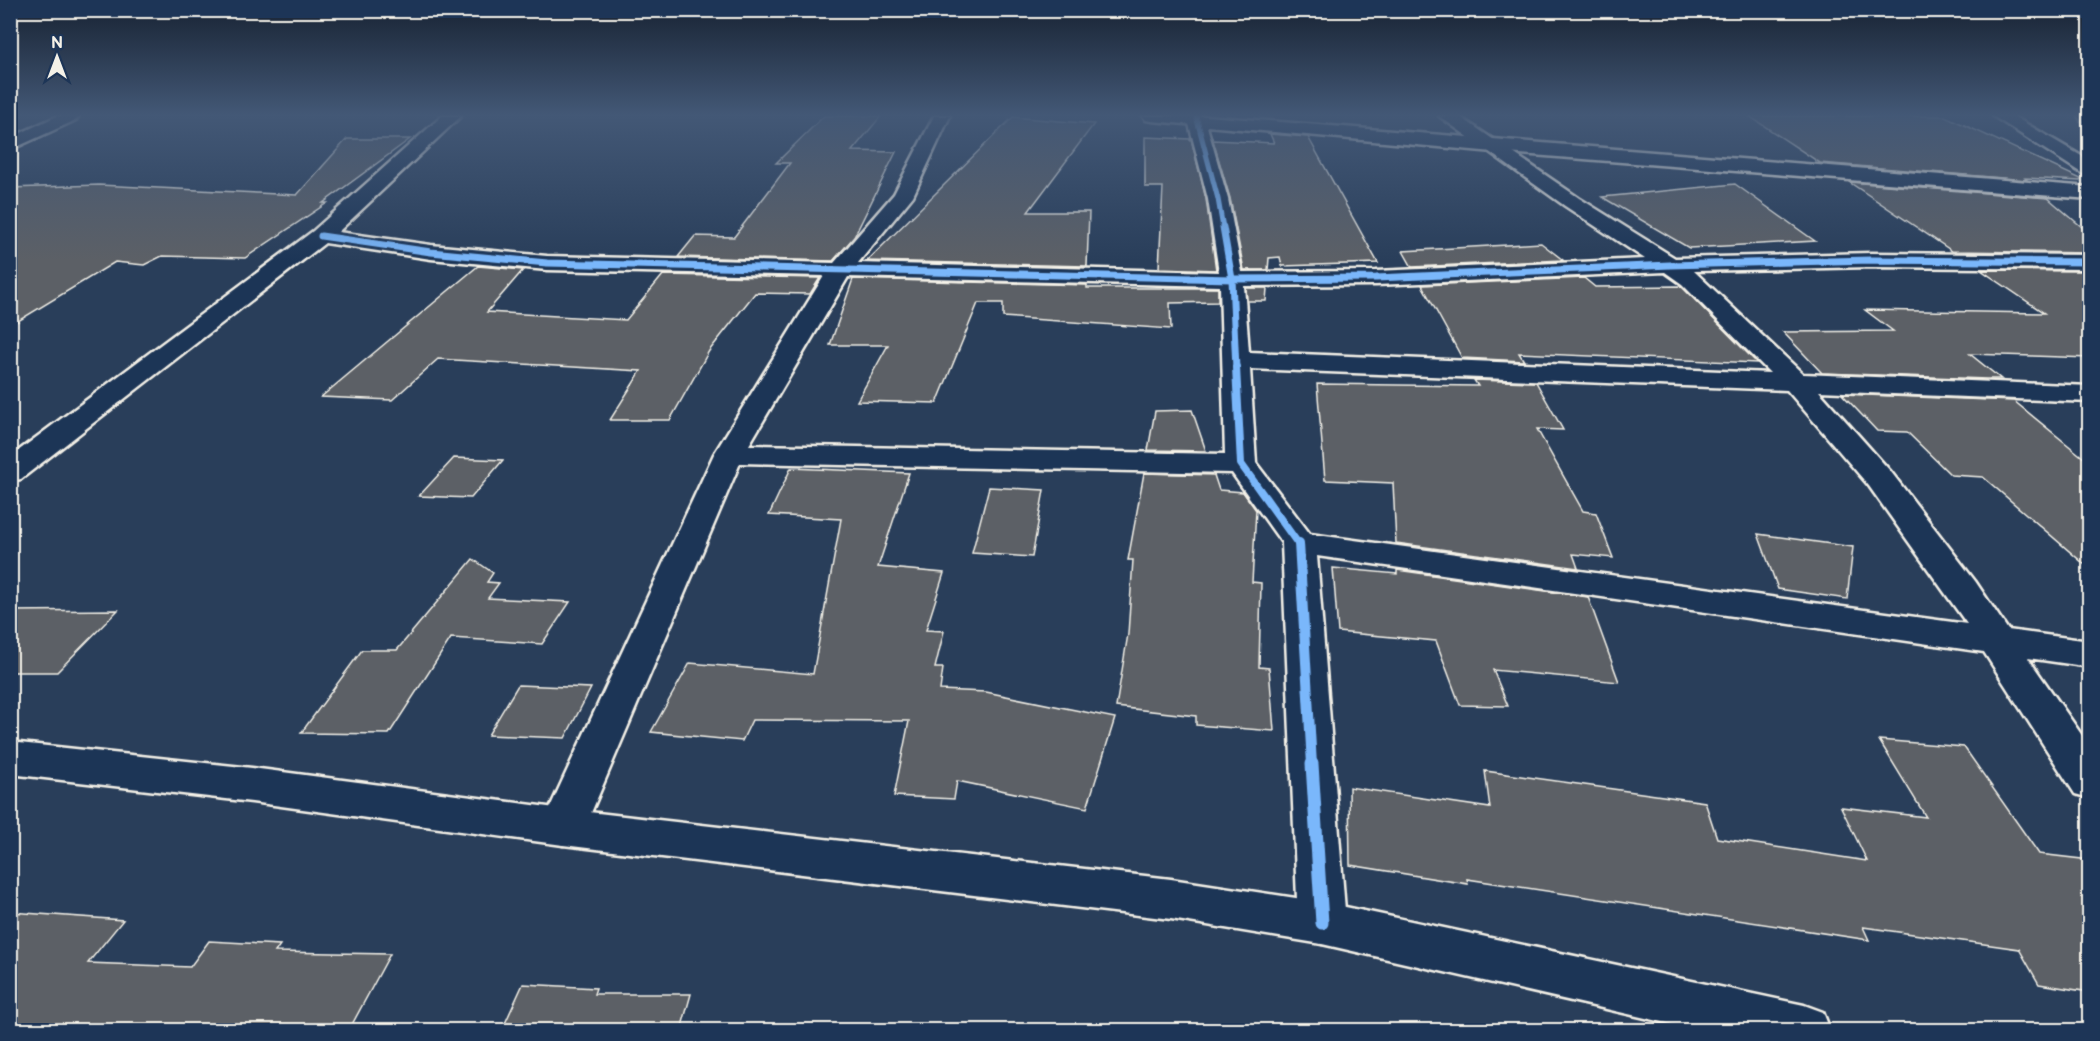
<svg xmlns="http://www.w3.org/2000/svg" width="2100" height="1041" font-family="'Balsamiq Sans',sans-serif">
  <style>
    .building { fill: #5b6066; stroke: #f4f1e8; stroke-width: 1.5 }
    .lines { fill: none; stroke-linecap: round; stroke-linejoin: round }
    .street-casing { stroke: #f4f1e8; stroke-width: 5 }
    .secondary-casing { stroke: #f4f1e8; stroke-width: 5 }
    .highway-casing { stroke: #f4f1e8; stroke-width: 5 }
    .street { fill: #1d3557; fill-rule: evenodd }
    .secondary { fill: #1d3557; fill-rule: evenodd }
    .highway { fill: #1d3557; fill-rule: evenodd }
    .cycleway-far4-casing { stroke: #1d3557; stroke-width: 8 }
    .cycleway-far3-casing { stroke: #1d3557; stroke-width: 10 }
    .cycleway-far2-casing { stroke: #1d3557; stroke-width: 12 }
    .cycleway-far1-casing { stroke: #1d3557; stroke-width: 14 }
    .cycleway-casing { stroke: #1d3557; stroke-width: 16 }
    .cycleway-far4 { stroke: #7ab7fb; stroke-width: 5 }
    .cycleway-far3 { stroke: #7ab7fb; stroke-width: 7 }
    .cycleway-far2 { stroke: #7ab7fb; stroke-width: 8 }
    .cycleway-far1 { stroke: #7ab7fb; stroke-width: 10 }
    .cycleway { stroke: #7ab7fb; stroke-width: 13 }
  </style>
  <rect width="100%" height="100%" fill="#293e5a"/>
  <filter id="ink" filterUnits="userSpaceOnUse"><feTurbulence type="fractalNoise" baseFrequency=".0167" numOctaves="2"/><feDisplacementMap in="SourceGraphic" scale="12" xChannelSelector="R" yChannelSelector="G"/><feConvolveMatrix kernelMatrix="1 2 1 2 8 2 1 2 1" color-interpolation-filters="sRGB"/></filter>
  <g filter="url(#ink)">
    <g class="building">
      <path d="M824,116H881L852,151L896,152L854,237L833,261L678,257L695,236L734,237L790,163H776Z"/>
      <path d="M1749,116H1945L2081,179L2080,181L2025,178L2027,180L1820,163Z"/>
      <path d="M1013,117L1094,124L1028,212H1089L1087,266L867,261Z"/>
      <path d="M1270,134L1308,137L1378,263L1282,266L1280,257L1269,258L1268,270H1244L1230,198L1213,140L1274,143Z"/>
      <path d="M1145,137L1191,139L1206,199L1216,270L1159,268L1163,187H1145Z"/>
      <path d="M347,139H410L323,203H327L245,258L162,256L144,265L115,262L10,326V188L99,185L297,195Z"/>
      <path d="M1849,182L2048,198L2090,234V253L1952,251Z"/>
      <path d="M1735,184L1815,241L1689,248L1602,197Z"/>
      <path d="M1541,243L1563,260L1412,267L1403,251Z"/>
      <path d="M478,266L523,270L487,312L626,320L663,275L820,278L810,294L755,293L709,351L670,420H610L641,371L438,359L392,400L321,397Z"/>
      <path d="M1981,270L2090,271V358L1970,354L2001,379H1987L1822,373L1783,332L1893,331L1865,310L2044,313Z"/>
      <path d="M1584,278L1595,287L1681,286L1757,363L1519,353L1524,361L1462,358L1422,285Z"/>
      <path d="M853,279L1087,285V288H1218V302L1170,303L1171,329L1003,317V303H978L937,403L857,401L888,345H830Z"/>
      <path d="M1246,288H1267L1266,301H1247Z"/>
      <path d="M1474,380L1536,382L1563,430L1537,429L1583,511L1596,513L1613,558L1573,554L1578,568L1396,543L1393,483L1325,480L1317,384L1478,386Z"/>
      <path d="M1842,394L2014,401L2090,463V569L1983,477L1951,475L1907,432L1877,431Z"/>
      <path d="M1192,410L1206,451L1148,450L1155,411Z"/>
      <path d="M454,458L503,460L471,498L419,496Z"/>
      <path d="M791,468L909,473L878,567L944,573L926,630L944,631L935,668H943L940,690L986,692L1115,718L1087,808L957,781L954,799L894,796L909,721L752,720L742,741L651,732L690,663L813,674L841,519L769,515Z"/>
      <path d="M1144,473L1214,475L1219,490L1243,492L1256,510L1252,582L1261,583L1259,667L1269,668L1274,731L1196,725V716L1116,707L1128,634L1133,560H1128Z"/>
      <path d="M989,487L1044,490L1032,557L972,553Z"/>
      <path d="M1758,534L1853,547L1847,599L1778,589Z"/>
      <path d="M473,559L493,573L487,582L499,583L488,598L570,602L542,644L451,638L389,734L301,733L362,650H397Z"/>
      <path d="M1333,568L1397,574V570L1588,597L1619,682L1493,670L1508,706L1460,705L1436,641L1338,632Z"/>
      <path d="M118,610L57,672H10V611Z"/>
      <path d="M518,685L591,688L565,738L488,735Z"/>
      <path d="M1879,740L1964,747L2039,854L2090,860V992L2039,984L2019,949L1863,927L1869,940L1467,879L1468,884L1350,865L1349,787L1490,808L1485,771L1705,802L1717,838L1867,861L1841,807L1926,817Z"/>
      <path d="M10,912L123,920L88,963L190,967L209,941L280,945L275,952L390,954L349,1030H10Z"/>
      <path d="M523,984L596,988L594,994H691L681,1030H502Z"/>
    </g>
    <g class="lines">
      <g class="street-casing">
        <g id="street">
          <path d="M57,116H79L76,120L10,150V138Z"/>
          <path d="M442,116H461L338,232L431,245L547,256L834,263L894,194L934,116H950L913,196L858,263L1219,272L1208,199L1187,116H1204L1228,199L1242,272L1376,271L1645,259L1565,206L1439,116H1459L1579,198L1675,258L1871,253L2090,255V269L1871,267L1694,271L1803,374L2090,386V402L1819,391L1891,472L1975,581L2008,630L2090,641V667L2028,658L2090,747V798L2075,794L1984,652L1317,556L1346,923L1339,938L1322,944L1305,938L1298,923L1282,543L1232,473L740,463L585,827L579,840L563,845L547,840L541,827L714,454L824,276L547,270L431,259L325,243L21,479L10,481V457L313,231ZM1665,272L1682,284L1770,373L1249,352L1244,286L1376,285ZM848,277L1220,286L1225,454L749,445ZM1250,369L1787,390L1869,486L1967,624L1310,534L1256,463Z"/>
          <path d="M1993,116H2013L2090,161V176L2083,174Z"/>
          <path d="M2078,116H2090V121L2081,120Z"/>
        </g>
      </g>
      <g class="secondary-casing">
        <path id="secondary" d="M1143,116H1207L2090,187V199L1494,152L1152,121L1146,120Z"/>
      </g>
      <g class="highway-casing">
        <path id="highway" d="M10,742L252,768L563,809L1171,879L1322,902L1804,1005L1823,1012L1830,1030H1698L1322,944L1171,919L563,845L252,802L10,774Z"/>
      </g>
      <use href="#street" class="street"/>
      <use href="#secondary" class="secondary"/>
      <use href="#highway" class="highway"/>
      <g class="cycleway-far4-casing">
        <path id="cycleway-far4" d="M1196,116L1218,199L1223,228"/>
      </g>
      <g class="cycleway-far3-casing">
        <g id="cycleway-far3">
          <path d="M1223,227L1232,279L1236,369"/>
          <path d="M321,236L431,252L547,263L1232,279L1376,278L1670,265L1871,260L2090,262"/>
        </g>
      </g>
      <g class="cycleway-far2-casing">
        <path id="cycleway-far2" d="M1236,367L1241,464L1299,545"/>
      </g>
      <g class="cycleway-far1-casing">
        <path id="cycleway-far1" d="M1299,543L1312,765"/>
      </g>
      <g class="cycleway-casing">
        <path id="cycleway" d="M1312,764L1322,923"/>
      </g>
      <use href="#cycleway-far4" class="cycleway-far4"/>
      <use href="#cycleway-far3" class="cycleway-far3"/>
      <use href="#cycleway-far2" class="cycleway-far2"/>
      <use href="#cycleway-far1" class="cycleway-far1"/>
      <use href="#cycleway" class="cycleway"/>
    </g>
  </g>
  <linearGradient id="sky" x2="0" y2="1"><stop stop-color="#172232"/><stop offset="0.44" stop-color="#435876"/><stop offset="1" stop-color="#435876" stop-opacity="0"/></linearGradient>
  <rect width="2100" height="261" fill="url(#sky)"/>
  <rect width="2100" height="1041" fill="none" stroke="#1d3557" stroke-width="36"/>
  <rect x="18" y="18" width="2064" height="1005" fill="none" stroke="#f4f1e8" stroke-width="2" filter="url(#ink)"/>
  <g transform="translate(57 57)" stroke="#1d3557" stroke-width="4.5" paint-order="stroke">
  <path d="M0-4.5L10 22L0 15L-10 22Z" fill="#f4f1e8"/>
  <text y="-9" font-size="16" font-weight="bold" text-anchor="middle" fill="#f4f1e8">N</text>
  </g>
</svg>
